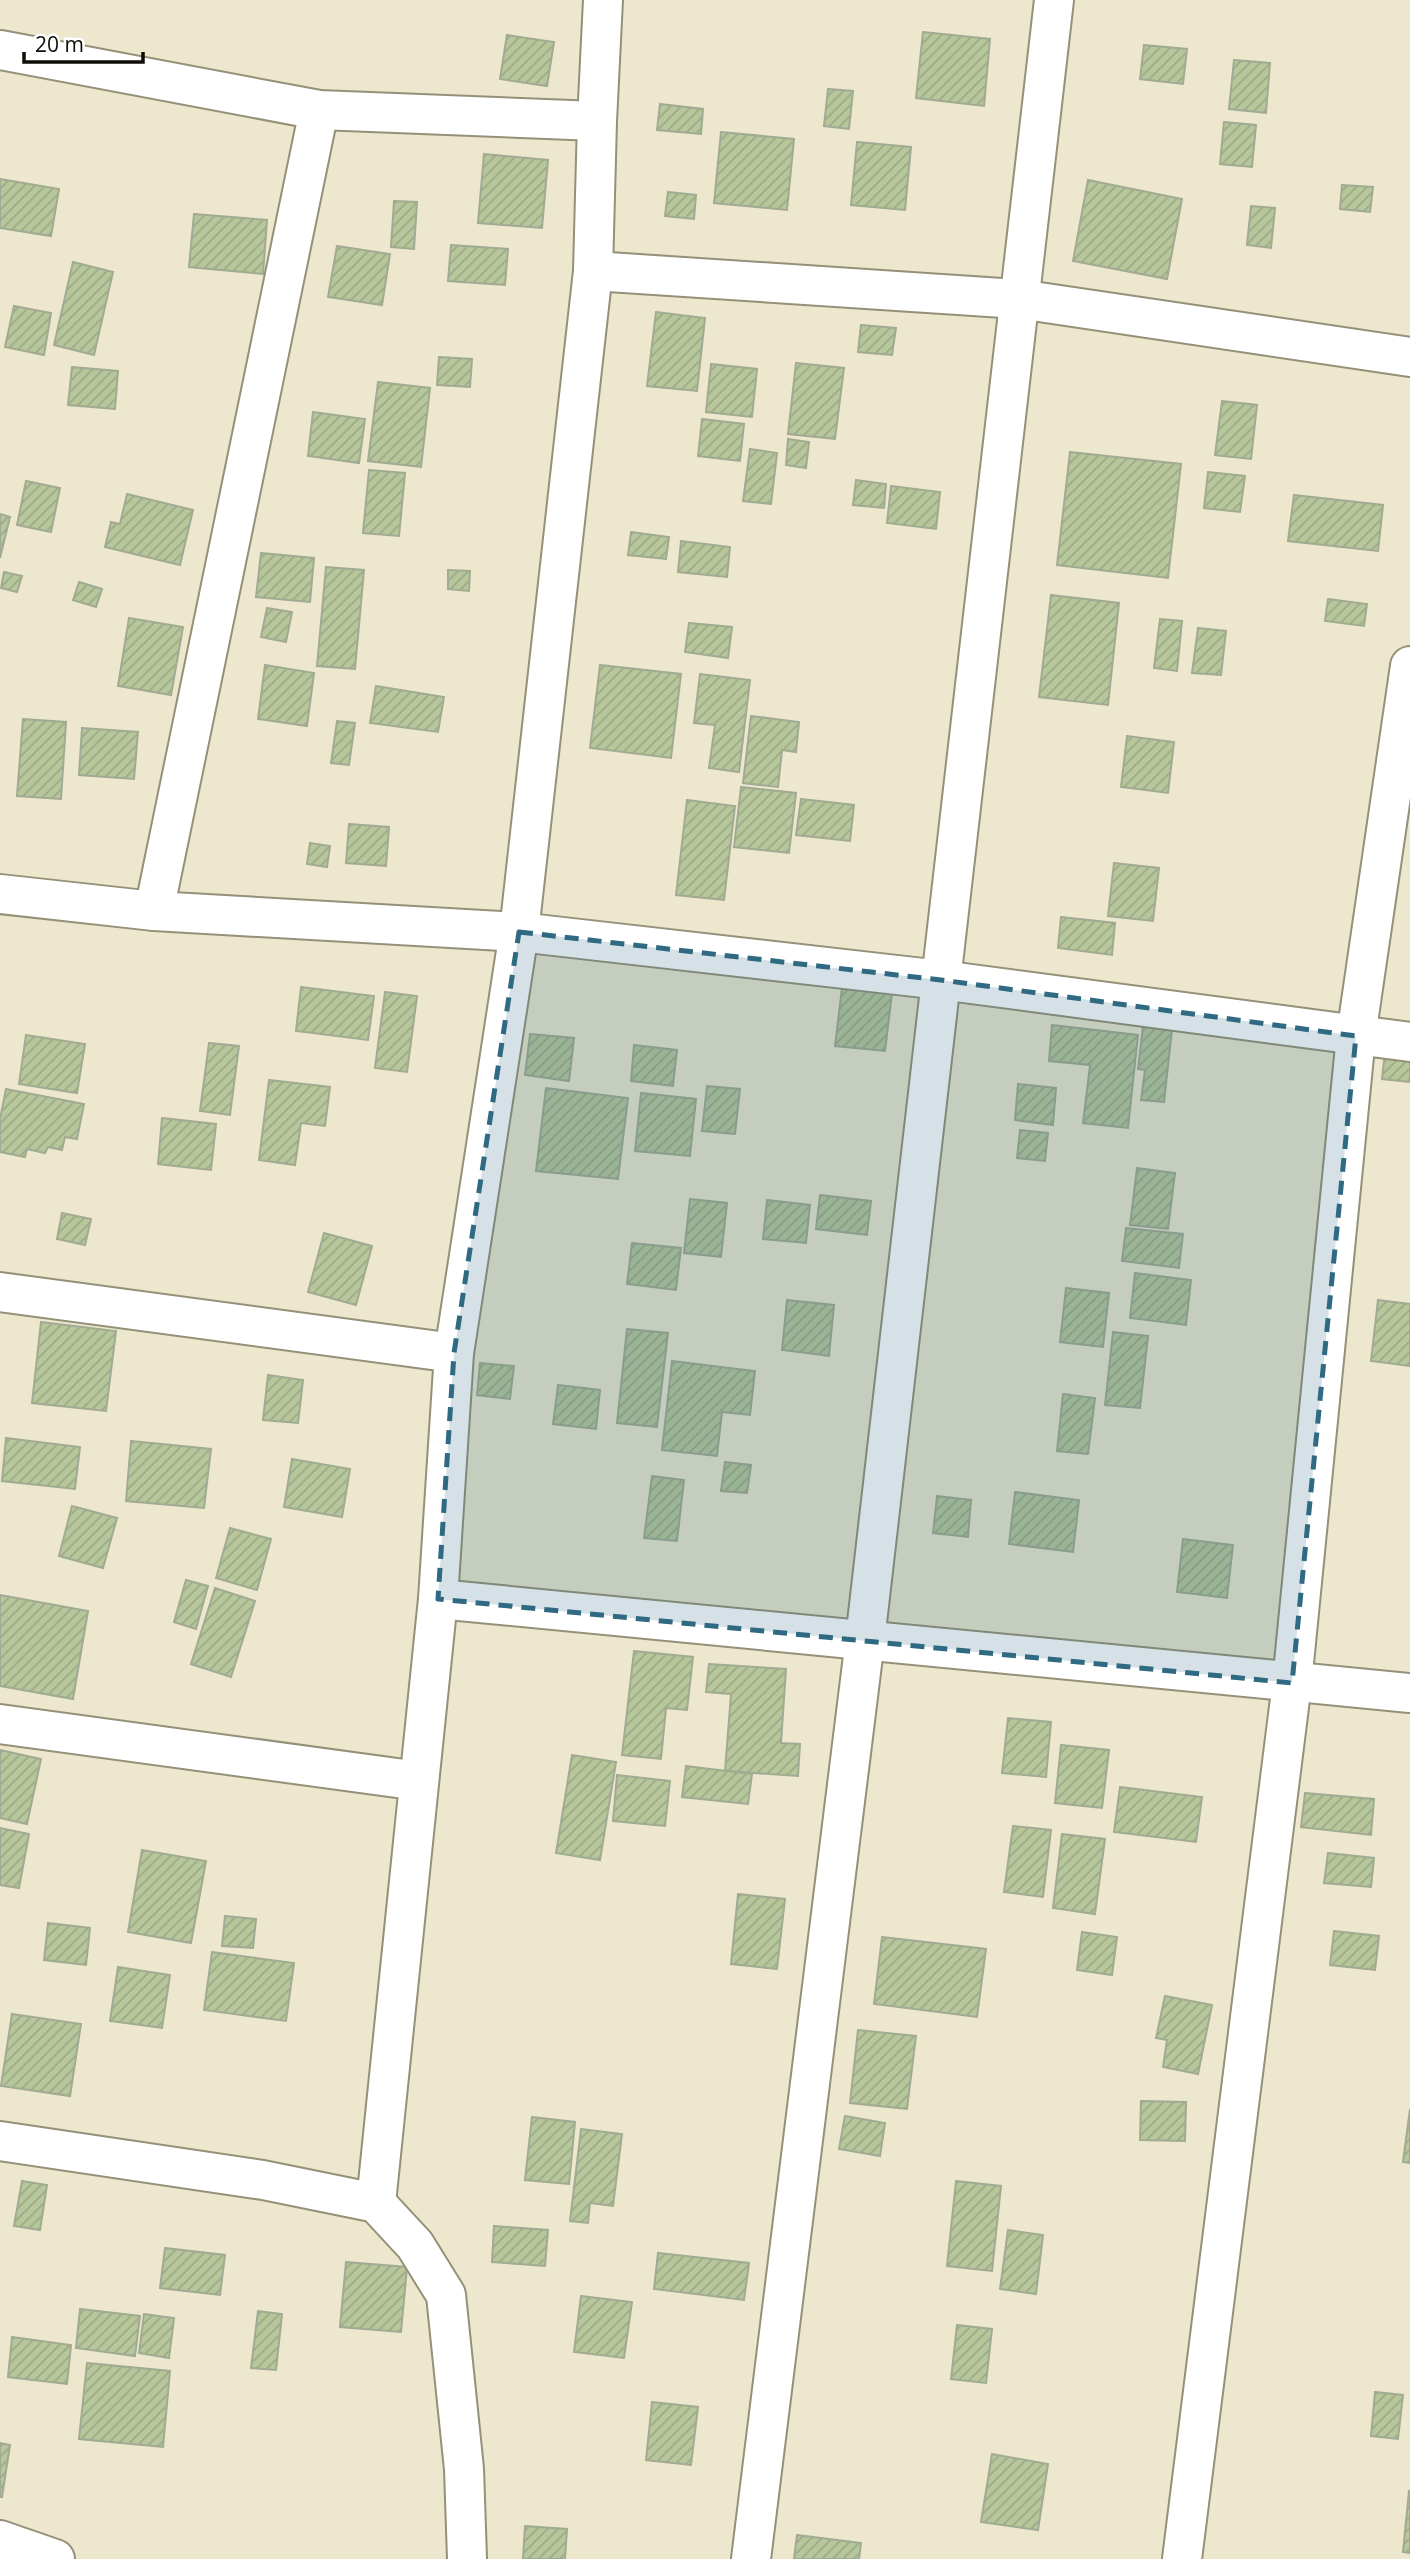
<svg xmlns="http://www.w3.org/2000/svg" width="1410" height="2559" font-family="'Open Sans',sans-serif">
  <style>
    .building { fill: url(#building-hatch); stroke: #a1aa92; stroke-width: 2 }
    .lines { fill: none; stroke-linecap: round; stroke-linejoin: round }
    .minor-casing { stroke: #959078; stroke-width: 42 }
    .minor { stroke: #fff; stroke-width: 38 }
    .marked { fill: #2f6a82; fill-opacity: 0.2; stroke: #2f6a82; stroke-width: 5; stroke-dasharray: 14 9; stroke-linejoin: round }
  </style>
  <defs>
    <pattern id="building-hatch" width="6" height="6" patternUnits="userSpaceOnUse" patternTransform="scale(1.75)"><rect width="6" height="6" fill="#b7c79b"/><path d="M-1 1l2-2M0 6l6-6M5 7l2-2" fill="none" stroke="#9caa84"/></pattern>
  </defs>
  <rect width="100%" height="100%" fill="#ece7cd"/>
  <g class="building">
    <path d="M923,32L990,39L984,106L916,98Z"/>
    <path d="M507,35L554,42L547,86L500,79Z"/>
    <path d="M1144,45L1187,49L1183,84L1140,79Z"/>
    <path d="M1234,60L1270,63L1266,113L1229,109Z"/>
    <path d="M828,89L853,91L849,129L824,126Z"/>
    <path d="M660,104L703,109L701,134L657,130Z"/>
    <path d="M1224,122L1256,125L1252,167L1220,164Z"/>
    <path d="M721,132L794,139L787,210L714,203Z"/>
    <path d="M857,142L911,147L905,210L851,205Z"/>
    <path d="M484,154L548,160L542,228L478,223Z"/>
    <path d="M0,179L59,189L51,236L0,228Z"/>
    <path d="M1088,180L1182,199L1167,279L1073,261Z"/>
    <path d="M1342,185L1373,187L1370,212L1340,209Z"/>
    <path d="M668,192L696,195L694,219L665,216Z"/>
    <path d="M394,201L417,202L414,249L391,247Z"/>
    <path d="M1251,206L1275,208L1271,248L1247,245Z"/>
    <path d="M194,214L267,220L263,274L189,267Z"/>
    <path d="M451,245L508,249L505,285L448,281Z"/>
    <path d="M337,246L390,254L382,305L328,297Z"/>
    <path d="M73,262L113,272L94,355L54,345Z"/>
    <path d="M14,306L51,313L44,355L5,347Z"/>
    <path d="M656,312L705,318L697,391L647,386Z"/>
    <path d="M861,325L896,328L892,355L858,352Z"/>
    <path d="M439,357L472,359L470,387L437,385Z"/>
    <path d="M796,363L844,368L835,439L788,434Z"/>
    <path d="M711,364L757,369L752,417L706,412Z"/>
    <path d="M72,367L118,371L115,409L68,405Z"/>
    <path d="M378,382L430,388L421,467L368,461Z"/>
    <path d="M1222,401L1257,405L1251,459L1215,455Z"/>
    <path d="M313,412L365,419L359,463L308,456Z"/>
    <path d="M702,419L744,424L740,461L698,456Z"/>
    <path d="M788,439L809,442L806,468L786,465Z"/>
    <path d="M750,449L777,453L771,504L743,501Z"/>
    <path d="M1070,452L1181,464L1168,578L1057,565Z"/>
    <path d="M369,470L405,473L399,536L363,533Z"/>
    <path d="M1208,472L1245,476L1240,512L1204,508Z"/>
    <path d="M856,480L886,484L884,508L853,505Z"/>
    <path d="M26,481L60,488L51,532L17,525Z"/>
    <path d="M891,486L940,492L936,529L887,523Z"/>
    <path d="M127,494L193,510L180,565L105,547L111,522L120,524Z"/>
    <path d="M1294,495L1383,505L1378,551L1288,541Z"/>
    <path d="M0,514L10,517L0,558Z"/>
    <path d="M631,532L669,537L666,559L628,555Z"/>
    <path d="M681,541L730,547L727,577L678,572Z"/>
    <path d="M261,553L314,558L310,602L256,597Z"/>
    <path d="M326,567L364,570L355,669L317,666Z"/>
    <path d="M448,570L470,571L469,591L448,589Z"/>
    <path d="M4,572L22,576L17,592L1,588Z"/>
    <path d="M79,582L102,589L96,607L73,600Z"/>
    <path d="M1051,595L1119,603L1108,705L1039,697Z"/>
    <path d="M1328,599L1367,604L1364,626L1325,621Z"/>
    <path d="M267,608L292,612L286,642L261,637Z"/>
    <path d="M129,618L183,627L171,695L118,686Z"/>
    <path d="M1160,619L1182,621L1177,671L1154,668Z"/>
    <path d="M689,623L732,627L728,658L685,652Z"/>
    <path d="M1198,628L1226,631L1221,675L1192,673Z"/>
    <path d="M265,665L314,673L307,726L258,719Z"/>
    <path d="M600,665L681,674L671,758L590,748Z"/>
    <path d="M700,674L750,680L739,772L709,768L715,725L694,723Z"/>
    <path d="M376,686L444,697L438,732L370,723Z"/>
    <path d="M751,716L799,722L796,752L782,750L778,787L743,783Z"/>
    <path d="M23,719L66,722L61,799L17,796Z"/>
    <path d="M337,721L355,723L349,765L331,763Z"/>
    <path d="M82,728L138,732L134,779L79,775Z"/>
    <path d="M1127,736L1174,742L1168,793L1121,787Z"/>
    <path d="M741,787L796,793L789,853L734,847Z"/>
    <path d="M801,799L854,805L850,841L796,835Z"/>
    <path d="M687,800L735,806L724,900L676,895Z"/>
    <path d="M349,824L389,827L386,866L346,863Z"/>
    <path d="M310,843L330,846L327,867L307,864Z"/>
    <path d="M1114,863L1159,868L1153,921L1108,916Z"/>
    <path d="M1061,917L1115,923L1112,955L1058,948Z"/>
    <path d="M301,987L374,996L368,1040L296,1031Z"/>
    <path d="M842,988L892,993L885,1051L835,1046Z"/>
    <path d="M385,992L417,996L407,1072L375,1068Z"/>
    <path d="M1144,1018L1173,1021L1164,1102L1141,1100L1145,1070L1138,1069Z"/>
    <path d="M1052,1025L1138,1035L1128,1128L1083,1123L1090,1065L1049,1061Z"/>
    <path d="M530,1034L574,1038L569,1081L525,1075Z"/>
    <path d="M26,1035L85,1044L77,1093L19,1084Z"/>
    <path d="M209,1043L239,1046L230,1115L200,1111Z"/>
    <path d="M634,1045L677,1050L673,1086L631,1081Z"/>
    <path d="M1385,1052L1410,1055V1082L1382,1079Z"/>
    <path d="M269,1080L330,1087L325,1126L301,1123L295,1165L259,1160Z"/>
    <path d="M1018,1084L1056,1088L1053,1125L1015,1120Z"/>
    <path d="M707,1086L740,1089L735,1134L702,1131Z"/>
    <path d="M546,1088L628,1098L618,1179L536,1171Z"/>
    <path d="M6,1089L84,1104L77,1139L65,1137L62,1150L48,1147L45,1153L27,1149L25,1157L0,1152V1119Z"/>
    <path d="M641,1093L696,1099L690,1156L635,1151Z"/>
    <path d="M162,1118L216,1124L211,1170L158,1164Z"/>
    <path d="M1020,1130L1048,1133L1045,1161L1017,1158Z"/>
    <path d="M1137,1168L1175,1173L1168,1229L1130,1225Z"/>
    <path d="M820,1195L871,1201L867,1235L816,1229Z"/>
    <path d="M690,1199L727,1203L721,1257L684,1253Z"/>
    <path d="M767,1200L810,1205L806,1243L763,1239Z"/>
    <path d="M62,1213L91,1219L85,1245L57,1239Z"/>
    <path d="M1126,1228L1183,1234L1179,1268L1122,1261Z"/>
    <path d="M324,1233L372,1246L356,1305L308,1292Z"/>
    <path d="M632,1243L681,1248L676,1290L627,1284Z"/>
    <path d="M1135,1273L1191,1280L1186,1325L1130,1318Z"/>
    <path d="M1066,1288L1109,1293L1103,1347L1060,1342Z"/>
    <path d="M787,1300L834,1305L829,1356L782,1350Z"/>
    <path d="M1378,1300L1410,1304V1366L1371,1361Z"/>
    <path d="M41,1322L116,1331L106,1411L32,1403Z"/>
    <path d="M627,1329L668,1333L657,1427L617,1423Z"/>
    <path d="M1113,1332L1148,1336L1140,1408L1105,1405Z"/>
    <path d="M672,1361L755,1371L750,1415L722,1412L717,1456L662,1450Z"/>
    <path d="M480,1363L514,1366L510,1399L477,1395Z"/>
    <path d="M268,1375L303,1380L298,1423L263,1420Z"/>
    <path d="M558,1385L600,1390L596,1429L553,1424Z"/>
    <path d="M1063,1394L1095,1398L1088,1454L1057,1451Z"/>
    <path d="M6,1438L80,1447L75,1489L2,1481Z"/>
    <path d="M131,1441L211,1449L204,1508L126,1501Z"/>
    <path d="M292,1459L350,1469L342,1517L284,1507Z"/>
    <path d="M725,1462L751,1465L747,1493L721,1491Z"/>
    <path d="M652,1476L684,1480L677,1541L644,1538Z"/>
    <path d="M1015,1492L1079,1500L1073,1552L1009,1544Z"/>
    <path d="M937,1496L971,1500L968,1537L933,1533Z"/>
    <path d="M72,1506L117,1518L103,1568L59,1556Z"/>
    <path d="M230,1528L271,1539L257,1590L216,1578Z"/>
    <path d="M1183,1539L1233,1545L1227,1598L1177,1592Z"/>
    <path d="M186,1580L208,1586L196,1629L174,1622Z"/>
    <path d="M215,1588L255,1601L231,1677L191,1664Z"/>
    <path d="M0,1595L88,1611L73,1699L0,1686Z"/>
    <path d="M634,1651L693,1657L687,1710L666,1708L661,1759L622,1755Z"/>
    <path d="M709,1664L786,1669L781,1743L800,1744L798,1776L725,1771L731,1694L706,1692Z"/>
    <path d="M1008,1718L1051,1722L1046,1777L1002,1773Z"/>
    <path d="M1061,1745L1109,1750L1102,1808L1055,1803Z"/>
    <path d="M0,1750L41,1759L27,1824L0,1818Z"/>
    <path d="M572,1755L616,1762L600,1860L556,1853Z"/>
    <path d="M686,1766L752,1774L748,1804L682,1797Z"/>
    <path d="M617,1775L670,1781L665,1826L613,1821Z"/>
    <path d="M1120,1787L1202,1797L1196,1842L1114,1832Z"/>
    <path d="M1305,1793L1374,1799L1371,1835L1301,1827Z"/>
    <path d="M1013,1826L1051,1830L1043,1897L1004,1892Z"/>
    <path d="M0,1828L29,1834L19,1888L0,1885Z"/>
    <path d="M1062,1834L1105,1839L1095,1914L1053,1908Z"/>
    <path d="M142,1850L206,1861L191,1943L128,1932Z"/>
    <path d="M1328,1853L1374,1858L1371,1887L1324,1883Z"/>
    <path d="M738,1894L785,1899L777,1969L731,1964Z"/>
    <path d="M225,1916L256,1919L253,1948L222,1946Z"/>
    <path d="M48,1923L90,1928L86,1965L44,1960Z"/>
    <path d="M1334,1931L1379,1936L1375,1970L1330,1965Z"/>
    <path d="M1082,1932L1117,1937L1112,1975L1077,1970Z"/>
    <path d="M882,1937L986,1949L977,2017L874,2004Z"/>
    <path d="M212,1952L294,1963L286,2021L204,2010Z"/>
    <path d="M118,1967L170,1975L162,2028L110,2021Z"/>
    <path d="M1165,1996L1212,2005L1198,2074L1163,2067L1167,2040L1156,2038Z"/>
    <path d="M12,2014L81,2024L70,2096L1,2086Z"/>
    <path d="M858,2030L916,2036L907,2109L850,2103Z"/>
    <path d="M1141,2101L1186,2102L1185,2141L1140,2140Z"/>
    <path d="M1410,2109V2163L1403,2162Z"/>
    <path d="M845,2116L885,2123L880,2156L839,2149Z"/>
    <path d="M532,2117L575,2122L569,2184L525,2180Z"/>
    <path d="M581,2129L622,2134L613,2206L590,2203L588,2223L570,2221Z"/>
    <path d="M22,2181L47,2185L40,2230L14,2226Z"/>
    <path d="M956,2181L1001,2186L992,2271L947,2266Z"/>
    <path d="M494,2226L548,2230L545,2266L492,2262Z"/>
    <path d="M1008,2230L1043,2235L1036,2294L1000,2289Z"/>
    <path d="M165,2248L225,2255L220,2295L160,2288Z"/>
    <path d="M658,2253L749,2263L744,2300L654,2289Z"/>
    <path d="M346,2262L407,2267L401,2332L340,2327Z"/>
    <path d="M581,2296L632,2302L624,2358L574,2352Z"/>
    <path d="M80,2309L140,2316L135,2356L76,2348Z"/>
    <path d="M258,2311L282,2314L276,2370L251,2368Z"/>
    <path d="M144,2314L174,2318L169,2358L139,2353Z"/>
    <path d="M957,2325L992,2329L986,2383L951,2379Z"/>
    <path d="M12,2337L71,2345L67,2384L8,2377Z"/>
    <path d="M87,2363L170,2371L163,2447L79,2439Z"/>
    <path d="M1375,2392L1403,2395L1398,2439L1371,2436Z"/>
    <path d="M652,2402L698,2407L691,2465L646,2460Z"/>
    <path d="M0,2443L10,2445L2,2497H0Z"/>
    <path d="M992,2454L1048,2464L1038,2530L981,2522Z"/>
    <path d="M1409,2491H1410V2553L1403,2552Z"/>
    <path d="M525,2526L567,2529L565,2559H523Z"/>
    <path d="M797,2535L861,2543L859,2559H794Z"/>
  </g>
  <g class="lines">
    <g class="minor-casing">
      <g id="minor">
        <path d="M0,50L319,110L597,121"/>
        <path d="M593,271L1019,299L1410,357"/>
        <path d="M0,894L154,911L519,932L941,980L1410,1042"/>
        <path d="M154,911L319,110"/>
        <path d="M0,1292L454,1353"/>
        <path d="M438,1599L1410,1693"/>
        <path d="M0,1724L419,1781"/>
        <path d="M0,2141L263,2180L376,2203L415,2245L446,2295L464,2469L467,2559"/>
        <path d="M376,2203L438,1599L454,1353L519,932L593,271L597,121L603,0"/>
        <path d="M0,2540L55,2559"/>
        <path d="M751,2559L865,1640L1054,0"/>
        <path d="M1182,2559L1292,1683L1356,1036L1410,666"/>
      </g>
    </g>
    <use href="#minor" class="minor"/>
  </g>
  <path class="marked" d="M519,932L941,980L1356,1036L1292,1683L438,1599L454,1353Z"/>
  <path d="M24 52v10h119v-10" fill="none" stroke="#0f0d05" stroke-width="3.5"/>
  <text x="35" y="52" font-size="21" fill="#0f0d05" stroke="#ffffff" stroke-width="5" paint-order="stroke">20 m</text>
</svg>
